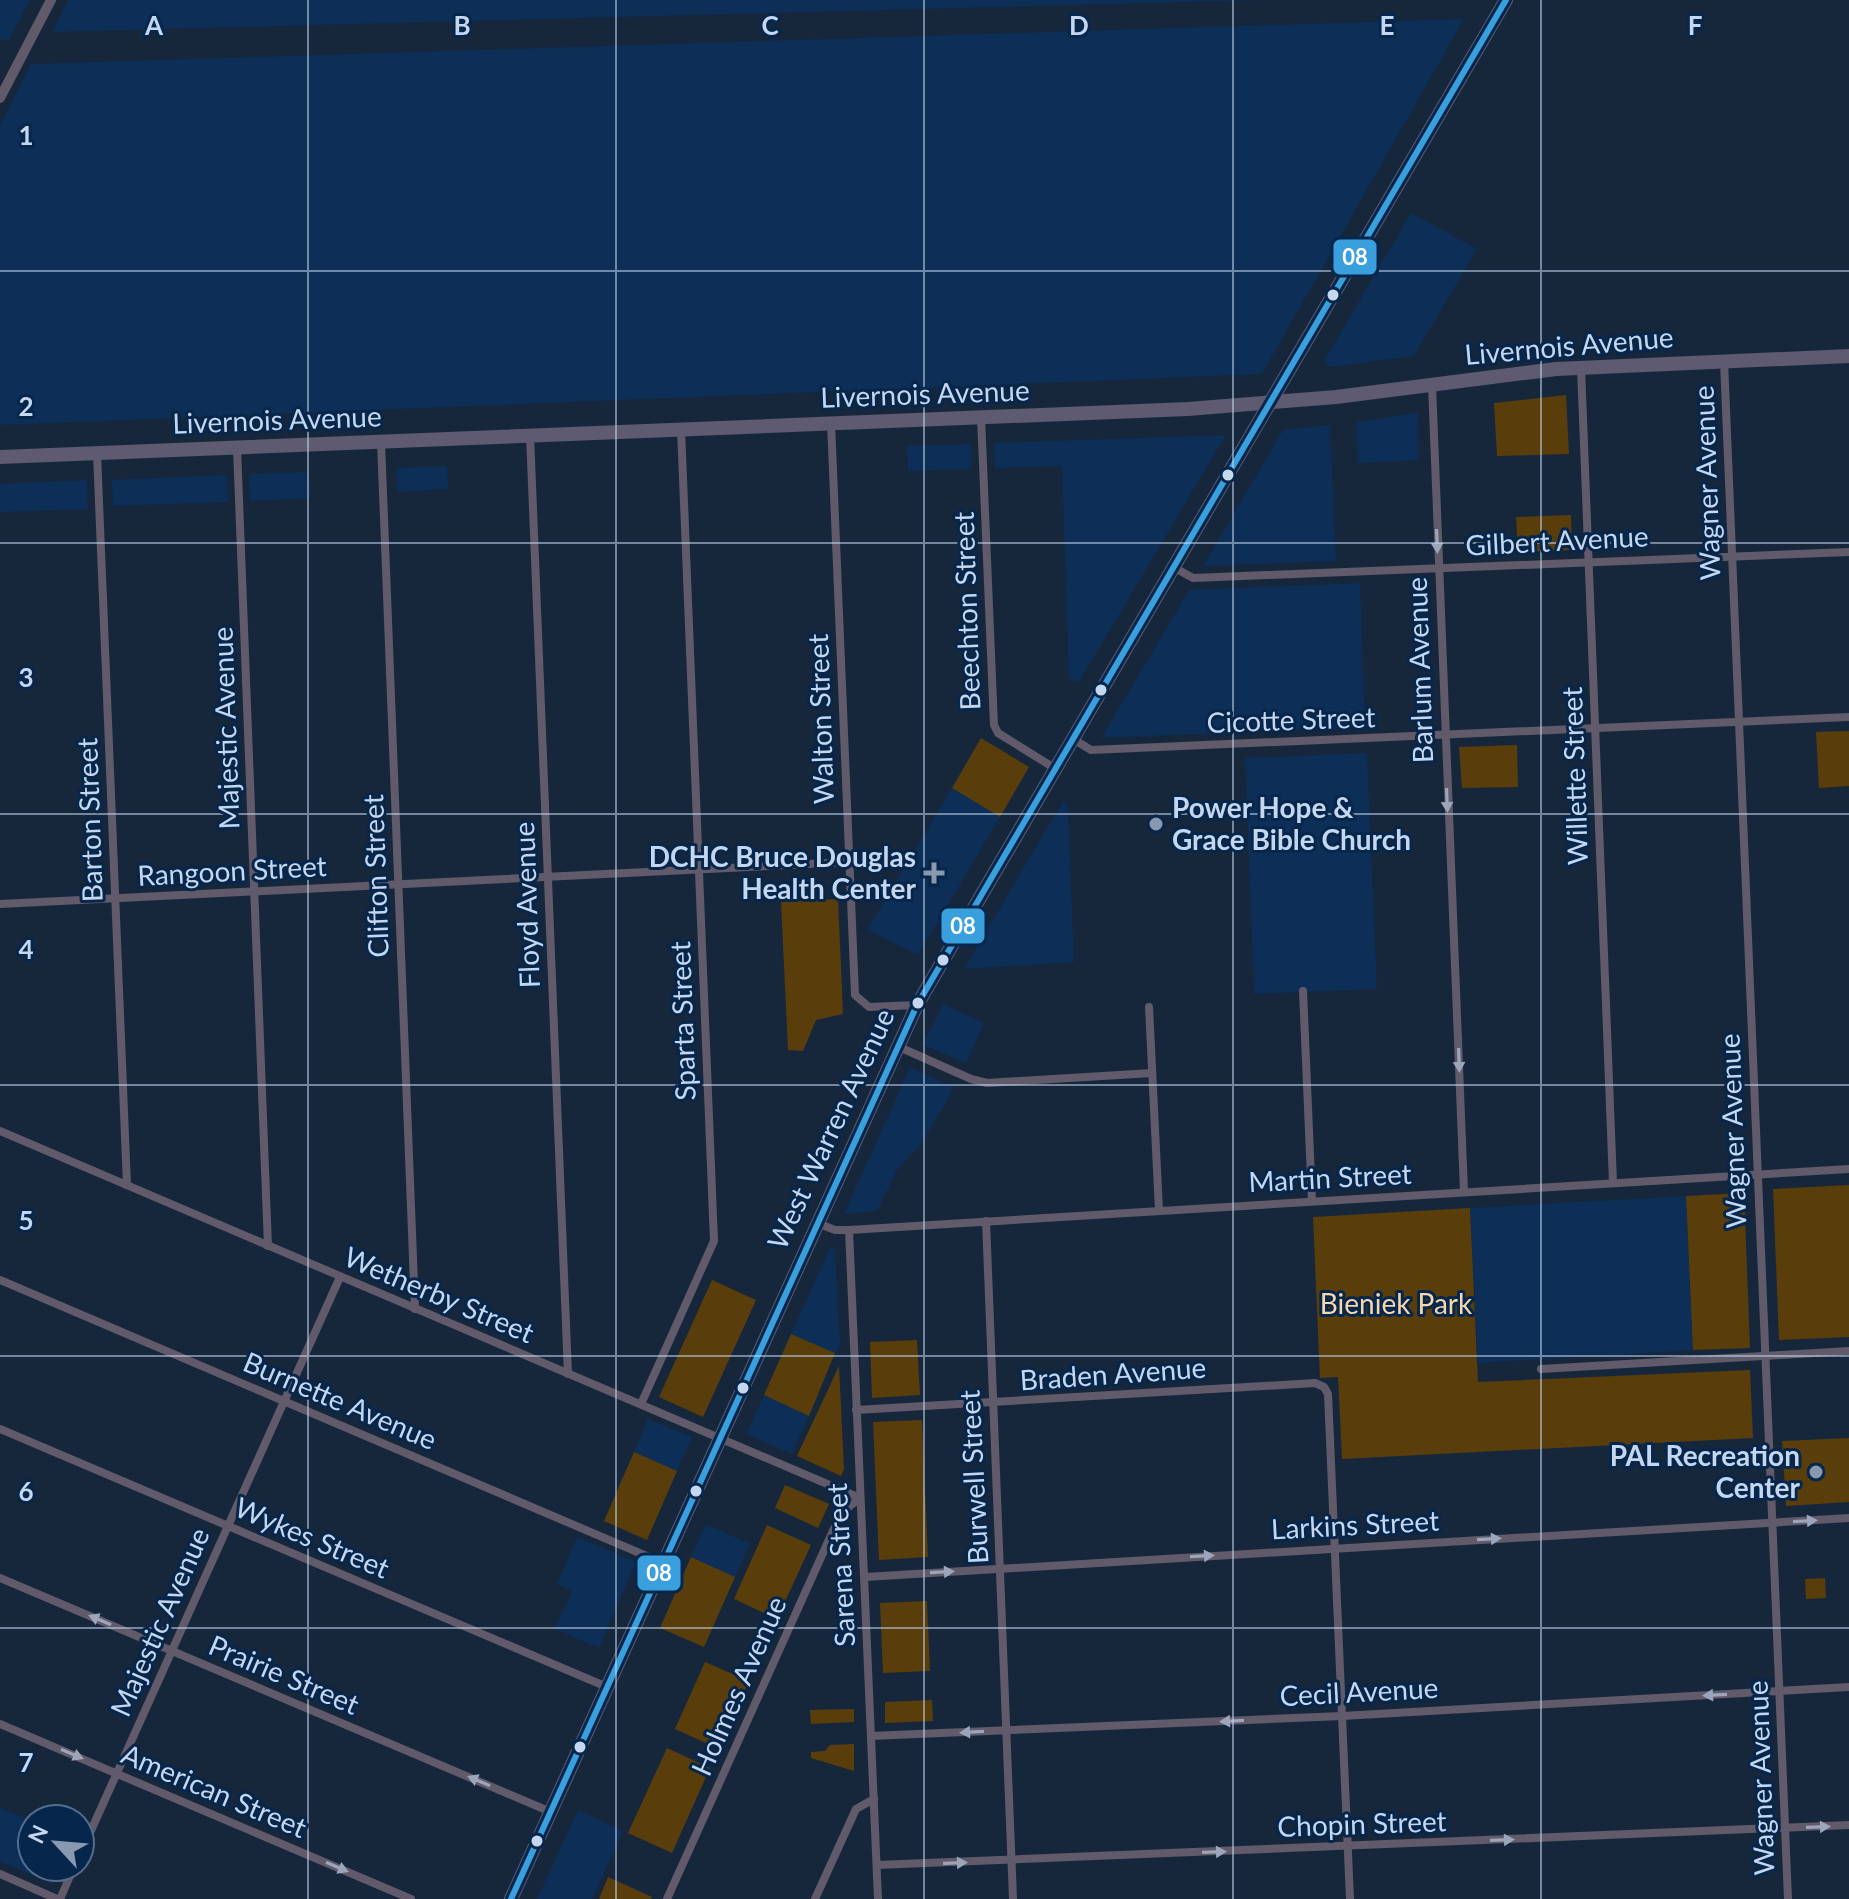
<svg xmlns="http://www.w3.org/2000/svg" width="1849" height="1899" font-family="Lato,sans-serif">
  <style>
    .built { fill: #0c2e57 }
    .green { fill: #593e0c }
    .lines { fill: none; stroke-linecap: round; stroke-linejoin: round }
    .minor { stroke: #615a6b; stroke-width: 8 }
    .tertiary { stroke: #615a6b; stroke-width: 10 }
    .primary { stroke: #5d5a71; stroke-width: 14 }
    .bus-1-casing { stroke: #07264b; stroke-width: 12 }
    .bus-1 { stroke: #3aa0dd; stroke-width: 6 }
    .oneway { fill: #9da5ba }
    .grid { fill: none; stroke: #c5d7ef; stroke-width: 2; stroke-opacity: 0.55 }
    .bus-dot { fill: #c5d7ef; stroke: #07264b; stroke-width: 3 }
    .poi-dot { fill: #8899b0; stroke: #07264b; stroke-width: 3 }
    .labels { text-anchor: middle; stroke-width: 6; stroke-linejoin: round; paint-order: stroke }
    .street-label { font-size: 28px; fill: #c5d7ef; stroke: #07264b }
    .poi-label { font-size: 28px; font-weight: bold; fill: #c5d7ef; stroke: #07264b; text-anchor: end }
    .park-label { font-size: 28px; fill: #f5d7ad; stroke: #07264b }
    .grid-label { font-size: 26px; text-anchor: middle; font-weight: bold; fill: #c5d7ef; stroke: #07264b; stroke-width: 6; stroke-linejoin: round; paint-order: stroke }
    .line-badge { stroke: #07264b; stroke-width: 3 }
    .badge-label { font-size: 22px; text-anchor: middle; font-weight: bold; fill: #fff }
  </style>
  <rect width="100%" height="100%" fill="#16273c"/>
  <g class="built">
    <path d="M0,0H30L9,40H0Z"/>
    <path d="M68,0H1259L52,32Z"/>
    <path d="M1464,19L1262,374L0,425V125L31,64Z"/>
    <path d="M1411,213L1477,249L1414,356L1330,367L1324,361Z"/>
    <path d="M1418,413L1419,460L1358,463L1356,422Z"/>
    <path d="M1330,425L1336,561L1203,566L1283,430Z"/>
    <path d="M1226,435L1079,682L1069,679L1062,466L995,468L994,443Z"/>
    <path d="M971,444L972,469L908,471L907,446Z"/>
    <path d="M447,466L448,489L397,492L396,468Z"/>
    <path d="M309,472L310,498L250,501L249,474Z"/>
    <path d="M227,475L228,502L113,506L112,480Z"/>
    <path d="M87,480L88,509L0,512V484Z"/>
    <path d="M1360,583L1365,727L1101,738L1189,590Z"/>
    <path d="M1367,753L1377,989L1254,994L1245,758Z"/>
    <path d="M952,788L1000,817L918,955L867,930Z"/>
    <path d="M1063,801L1068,807L1074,962L964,969Z"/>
    <path d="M943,1004L984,1023L966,1063L923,1045Z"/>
    <path d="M910,1067L953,1087L947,1101L921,1144L897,1170L877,1211L844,1214Z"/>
    <path d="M1686,1196L1693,1350L1478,1363L1470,1208Z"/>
    <path d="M830,1248H835L840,1343L835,1353L791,1334Z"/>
    <path d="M764,1395L809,1416L792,1454L746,1434Z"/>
    <path d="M648,1419L692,1437L677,1471L634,1452Z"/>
    <path d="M706,1524L750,1544L735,1577L691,1557Z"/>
    <path d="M577,1537L636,1562L599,1648L555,1629L572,1591L557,1584Z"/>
    <path d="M0,1808L32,1821V1867H58L51,1883L0,1861Z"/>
    <path d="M578,1810L623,1831L592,1899H537Z"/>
  </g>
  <g class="green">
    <path d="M1566,395L1569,454L1497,456L1494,403Z"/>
    <path d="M1571,515L1572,550L1518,552L1516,517Z"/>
    <path d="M1849,731V786L1819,788L1816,732Z"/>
    <path d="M981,738L1029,767L1000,817L952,788Z"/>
    <path d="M1517,745L1518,787L1462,788L1459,747Z"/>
    <path d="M838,899L843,1014L816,1020L803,1051L788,1050L781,902Z"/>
    <path d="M1849,1185V1337L1779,1340L1773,1189Z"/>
    <path d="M1744,1193L1750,1348L1693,1350L1686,1196Z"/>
    <path d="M1470,1208L1478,1382L1750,1370L1753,1438L1342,1459L1338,1377L1320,1378L1313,1217Z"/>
    <path d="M712,1280L756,1300L703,1417L659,1397Z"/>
    <path d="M791,1334L835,1353L809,1416L764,1395Z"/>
    <path d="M917,1340L920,1395L872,1398L870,1342Z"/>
    <path d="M839,1366L844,1469L841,1476L797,1456Z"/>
    <path d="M922,1420L928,1557L879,1560L873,1422Z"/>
    <path d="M1849,1438V1502L1786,1506L1782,1441Z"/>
    <path d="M634,1452L677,1471L647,1540L604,1521Z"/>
    <path d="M785,1485L829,1504L818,1528L775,1508Z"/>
    <path d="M767,1525L811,1545L777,1619L734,1599Z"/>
    <path d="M691,1557L735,1577L704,1647L660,1628Z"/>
    <path d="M1825,1578L1826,1598L1806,1599L1805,1579Z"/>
    <path d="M927,1601L930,1671L883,1673L880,1603Z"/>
    <path d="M705,1662L749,1681L719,1749L675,1729Z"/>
    <path d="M932,1700L933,1721L885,1723V1702Z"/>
    <path d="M854,1709V1722L811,1724L810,1710Z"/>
    <path d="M854,1744V1771L811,1758V1752L825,1751L830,1745Z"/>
    <path d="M667,1748L710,1768L672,1853L628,1833Z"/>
    <path d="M608,1877L652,1897L651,1899H599Z"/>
  </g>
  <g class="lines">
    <g class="minor">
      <path d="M1724,361L1788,1899"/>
      <path d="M1581,368L1613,1183"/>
      <path d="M1432,385L1464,1192"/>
      <path d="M981,417L994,725L998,733L1056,769"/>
      <path d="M831,423L855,995L869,1007L917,1005"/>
      <path d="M530,435L568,1374"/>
      <path d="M381,442L415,1309"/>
      <path d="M237,448L268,1246"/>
      <path d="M97,453L127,1185"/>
      <path d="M1175,568L1193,578L1849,552"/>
      <path d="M1073,739L1091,750L1849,717"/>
      <path d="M0,904L849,862"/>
      <path d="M1303,991L1312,1201"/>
      <path d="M1149,1007L1159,1210"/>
      <path d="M897,1046L971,1079L987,1083L1152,1073"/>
      <path d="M0,1131L860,1498"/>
      <path d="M986,1221L1013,1899"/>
      <path d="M817,1223L835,1230H849L1849,1169"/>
      <path d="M849,1230L878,1899"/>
      <path d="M0,1280L663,1563"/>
      <path d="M1541,1369L1849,1351"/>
      <path d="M641,1404L714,1241L681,429"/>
      <path d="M856,1410L1315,1383L1324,1387L1328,1394L1350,1899"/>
      <path d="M0,1429L607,1687"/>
      <path d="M865,1577L1849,1518"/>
      <path d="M0,1578L551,1812"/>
      <path d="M0,1724L411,1899"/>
      <path d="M871,1736L1342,1716L1849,1687"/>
      <path d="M80,1855L340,1277"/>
      <path d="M877,1865L1849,1825"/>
      <path d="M0,1874L57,1899"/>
      <path d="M60,1899L74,1867"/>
      <path d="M667,1899L841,1513L860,1498"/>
      <path d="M815,1899L856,1809L874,1799"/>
    </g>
    <path class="tertiary" d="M0,98L51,0"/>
    <g class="primary">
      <path d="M0,457L1188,409L1336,397L1556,369L1849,356"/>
      <path d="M511,1899L917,1005L1506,0"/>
    </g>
    <g class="bus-1-casing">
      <path id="bus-1" d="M511,1899L917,1005L1506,0"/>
    </g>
    <use href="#bus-1" class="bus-1"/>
  </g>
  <defs><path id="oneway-solid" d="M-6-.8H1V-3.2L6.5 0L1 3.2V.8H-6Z" transform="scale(2)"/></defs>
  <g class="oneway">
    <use href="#oneway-solid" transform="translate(1437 541) rotate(88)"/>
    <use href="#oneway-solid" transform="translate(1447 800) rotate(88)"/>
    <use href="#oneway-solid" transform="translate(1459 1060) rotate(88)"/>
    <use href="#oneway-solid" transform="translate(1805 1521) rotate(-3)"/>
    <use href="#oneway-solid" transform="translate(1489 1539) rotate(-3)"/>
    <use href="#oneway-solid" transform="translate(1202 1556) rotate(-3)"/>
    <use href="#oneway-solid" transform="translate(942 1572) rotate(-3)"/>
    <use href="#oneway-solid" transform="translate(100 1620) rotate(-157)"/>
    <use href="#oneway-solid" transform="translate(1715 1695) rotate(177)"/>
    <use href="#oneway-solid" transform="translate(1232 1721) rotate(177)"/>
    <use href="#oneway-solid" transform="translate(972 1732) rotate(177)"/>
    <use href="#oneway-solid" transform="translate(72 1754) rotate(23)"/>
    <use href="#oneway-solid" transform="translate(479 1781) rotate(-157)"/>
    <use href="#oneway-solid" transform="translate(1818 1827) rotate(-2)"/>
    <use href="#oneway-solid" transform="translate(1502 1840) rotate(-2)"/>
    <use href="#oneway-solid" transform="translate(1214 1852) rotate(-2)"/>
    <use href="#oneway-solid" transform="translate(955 1863) rotate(-2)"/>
    <use href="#oneway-solid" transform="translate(337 1867) rotate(23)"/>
  </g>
  <path class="grid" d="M308,0V1899M616,0V1899M924,0V1899M1233,0V1899M1541,0V1899M0,271H1849M0,543H1849M0,814H1849M0,1085H1849M0,1356H1849M0,1628H1849"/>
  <g class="bus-dot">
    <circle cx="1333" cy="295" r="7"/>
    <circle cx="1228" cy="475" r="7"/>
    <circle cx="1101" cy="690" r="7"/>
    <circle cx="943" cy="960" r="7"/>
    <circle cx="918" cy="1003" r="7"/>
    <circle cx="743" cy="1388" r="7"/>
    <circle cx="696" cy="1491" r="7"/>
    <circle cx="580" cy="1747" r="7"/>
    <circle cx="537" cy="1841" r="7"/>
  </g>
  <g class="poi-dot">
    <circle cx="1156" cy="824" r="8"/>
    <path d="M930 861h8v8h8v8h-8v8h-8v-8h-8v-8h8z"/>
    <circle cx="1816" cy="1472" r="8"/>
  </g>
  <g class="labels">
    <g class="street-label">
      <text transform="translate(1569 346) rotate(-5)" y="10">Livernois Avenue</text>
      <text transform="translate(925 394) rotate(-2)" y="10">Livernois Avenue</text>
      <text transform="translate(277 420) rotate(-2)" y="10">Livernois Avenue</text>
      <text transform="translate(1707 483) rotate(-92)" y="10">Wagner Avenue</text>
      <text transform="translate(1557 541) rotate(-3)" y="10">Gilbert Avenue</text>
      <text transform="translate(967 611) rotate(-92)" y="10">Beechton Street</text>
      <text transform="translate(1420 670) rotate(-92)" y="10">Barlum Avenue</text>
      <text transform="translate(821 719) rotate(-92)" y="10">Walton Street</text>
      <text transform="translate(1291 720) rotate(-2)" y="10">Cicotte Street</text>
      <text transform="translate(226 728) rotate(-92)" y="10">Majestic Avenue</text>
      <text transform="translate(1575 776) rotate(-92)" y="10">Willette Street</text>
      <text transform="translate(90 820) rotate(-92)" y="10">Barton Street</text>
      <text transform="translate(232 871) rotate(-3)" y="10">Rangoon Street</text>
      <text transform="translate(376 876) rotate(-92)" y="10">Clifton Street</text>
      <text transform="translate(527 905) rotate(-92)" y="10">Floyd Avenue</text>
      <text transform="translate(683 1021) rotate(-92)" y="10">Sparta Street</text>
      <text transform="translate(831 1129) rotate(-65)" y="10">West Warren Avenue</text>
      <text transform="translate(1733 1131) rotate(-92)" y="10">Wagner Avenue</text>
      <text transform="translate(1330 1178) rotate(-3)" y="10">Martin Street</text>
      <text transform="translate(439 1295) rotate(23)" y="10">Wetherby Street</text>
      <text transform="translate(1113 1374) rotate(-4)" y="10">Braden Avenue</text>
      <text transform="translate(340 1401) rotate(23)" y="10">Burnette Avenue</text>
      <text transform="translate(974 1477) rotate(-93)" y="10">Burwell Street</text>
      <text transform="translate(1355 1525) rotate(-3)" y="10">Larkins Street</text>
      <text transform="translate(312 1538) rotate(23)" y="10">Wykes Street</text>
      <text transform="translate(841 1565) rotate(-93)" y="10">Sarena Street</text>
      <text transform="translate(160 1622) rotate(-66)" y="10">Majestic Avenue</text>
      <text transform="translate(284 1675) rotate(23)" y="10">Prairie Street</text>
      <text transform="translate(739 1686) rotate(-66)" y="10">Holmes Avenue</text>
      <text transform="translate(1359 1692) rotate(-3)" y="10">Cecil Avenue</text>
      <text transform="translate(1761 1778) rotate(-92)" y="10">Wagner Avenue</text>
      <text transform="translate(214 1791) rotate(23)" y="10">American Street</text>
      <text transform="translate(1362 1824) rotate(-2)" y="10">Chopin Street</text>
    </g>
    <g class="poi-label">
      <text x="1172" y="818" text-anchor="start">Power Hope &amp;<tspan x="1172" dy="32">Grace Bible Church</tspan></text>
      <text x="916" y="867">DCHC Bruce Douglas<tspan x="916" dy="32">Health Center</tspan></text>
      <text x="1800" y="1466">PAL Recreation<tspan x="1800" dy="32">Center</tspan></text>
    </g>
    <g class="park-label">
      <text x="1396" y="1314">Bieniek Park</text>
    </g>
  </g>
  <g class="grid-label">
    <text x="154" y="35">A</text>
    <text x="462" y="35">B</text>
    <text x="770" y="35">C</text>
    <text x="1079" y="35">D</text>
    <text x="1387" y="35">E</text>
    <text x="1695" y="35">F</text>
    <text x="26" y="145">1</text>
    <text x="26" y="416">2</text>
    <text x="26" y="687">3</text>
    <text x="26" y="959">4</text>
    <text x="26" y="1230">5</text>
    <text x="26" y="1501">6</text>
    <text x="26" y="1772">7</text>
  </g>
  <g class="line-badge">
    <rect x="1332" y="238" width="46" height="38" rx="8" fill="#3aa0dd"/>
    <rect x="940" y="907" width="46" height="38" rx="8" fill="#3aa0dd"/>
    <rect x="636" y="1554" width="46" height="38" rx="8" fill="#3aa0dd"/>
  </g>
  <g class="badge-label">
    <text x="1355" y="265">08</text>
    <text x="963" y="934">08</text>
    <text x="659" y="1581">08</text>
  </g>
  <g transform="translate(56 1843) rotate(296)"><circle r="38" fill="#07264b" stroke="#536d8d" stroke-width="2"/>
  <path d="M0-6L14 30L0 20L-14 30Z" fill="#8899b0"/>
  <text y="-12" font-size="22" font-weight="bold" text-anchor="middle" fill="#c5d7ef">N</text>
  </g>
</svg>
